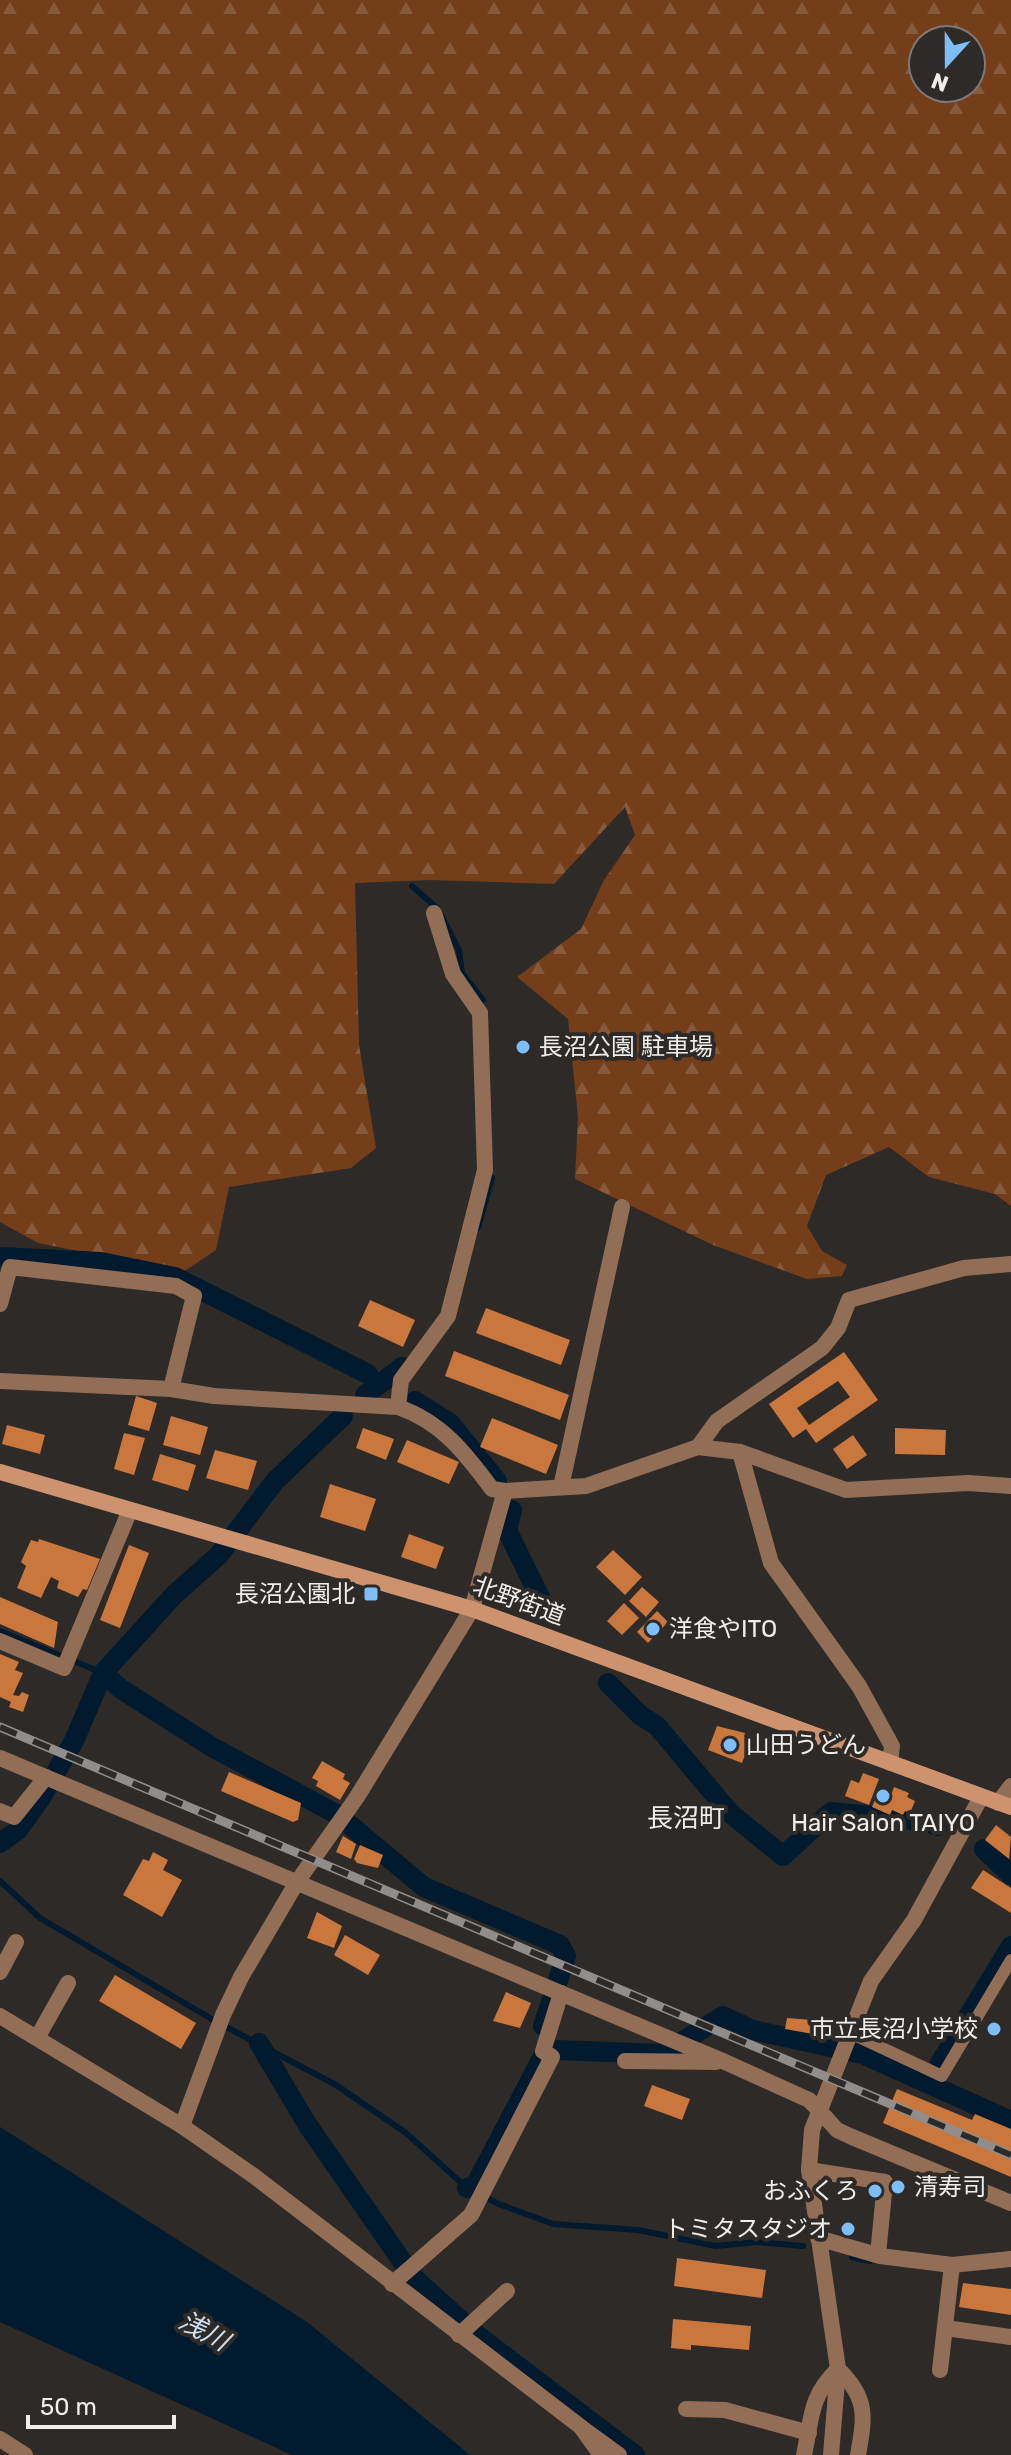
<svg xmlns="http://www.w3.org/2000/svg" width="1011" height="2455" font-family="Rubik,'Noto Sans JP',sans-serif">
  <style>
    .forest { fill: url(#forest-firs); fill-rule: evenodd }
    .water { fill: #021a2e }
    .lines { fill: none; stroke-linecap: round; stroke-linejoin: round }
    .stream { stroke: #021a2e; stroke-width: 6 }
    .canal { stroke: #021a2e; stroke-width: 20 }
    .building { fill: #ca773e; fill-rule: evenodd }
    .pedestrian { stroke: #926e57; stroke-width: 12 }
    .minor { stroke: #926e57; stroke-width: 16 }
    .tertiary { stroke: #926e57; stroke-width: 16 }
    .secondary { stroke: #cd936f; stroke-width: 16 }
    .rail-casing { stroke: #908d8b; stroke-width: 9 }
    .rail { stroke: #2e2a28; stroke-width: 6; stroke-dasharray: 18; stroke-linecap: butt }
    .poi-dot { fill: #7dbef9; stroke: #2e2a28; stroke-width: 3 }
    .labels { text-anchor: middle; stroke-width: 8; stroke-linejoin: round; paint-order: stroke }
    .poi-label { font-size: 24px; fill: #f0eeec; stroke: #2e2a28; text-anchor: start }
    .street-label { font-size: 24px; fill: #f0eeec; stroke: #2e2a28 }
    .neighbourhood-label { font-size: 26px; fill: #f0eeec; stroke: #2e2a28 }
    .water-label { font-size: 26px; font-style: italic; fill: #cde0f1; stroke: #2e2a28 }
  </style>
  <defs>
    <pattern id="forest-firs" width="22" height="20" patternUnits="userSpaceOnUse" patternTransform="scale(2)"><rect width="22" height="20" fill="#733e19"/><path d="M5 1l3.5 6h-7zM16 11l3.5 6h-7z" fill="#875a3b"/></pattern>
  </defs>
  <rect width="100%" height="100%" fill="#2e2a28"/>
  <path class="forest" d="M0,0H1011V1206L995,1194L929,1177L889,1147L826,1175L807,1226L822,1251L847,1265L842,1276L807,1279L713,1245L575,1179L578,1117L568,1019L517,977L581,929L604,880L635,835L625,807L554,884L431,880L355,883L359,1045L376,1148L351,1168L229,1187L216,1250L183,1272L38,1243L0,1222ZM923,40H971V88H923Z"/>
  <path class="water" d="M0,2127L307,2322L470,2455H292L0,2322Z"/>
  <g class="lines">
    <g class="stream">
      <path d="M412,886L438,909L459,950L462,973L483,1000"/>
      <path d="M478,1228L492,1178"/>
      <path d="M0,1631L103,1673"/>
      <path d="M0,1881L40,1918L215,2021L336,2085L406,2133L467,2188L499,2204L553,2224L638,2230L716,2246L757,2242L803,2246"/>
      <path d="M852,2257L870,2261"/>
    </g>
    <g class="canal">
      <path d="M0,1257L101,1262L175,1277L368,1374"/>
      <path d="M365,1395L402,1367"/>
      <path d="M415,1401L450,1423L497,1481"/>
      <path d="M512,1510L507,1530L548,1614"/>
      <path d="M103,1673L121,1689L212,1747L338,1815L424,1887L560,1945L566,1956L543,2026"/>
      <path d="M608,1683L640,1715L657,1726L730,1813L783,1856L831,1812L923,1821L938,1826"/>
      <path d="M0,1843L18,1830L41,1798L74,1741L103,1673L174,1595L219,1555L275,1481L343,1416"/>
      <path d="M984,1849L1011,1875"/>
      <path d="M259,2043L307,2124L413,2277L477,2335L635,2455"/>
      <path d="M940,2063L1011,1946"/>
      <path d="M467,2188L475,2186L542,2058L557,2050L662,2054L723,2016L753,2030L862,2054L1011,2121"/>
    </g>
  </g>
  <g class="building">
    <path d="M370,1300L415,1320L403,1347L358,1326Z"/>
    <path d="M486,1308L570,1340L561,1365L476,1333Z"/>
    <path d="M454,1351L569,1395L560,1420L445,1376Z"/>
    <path d="M844,1352L878,1400L816,1443L806,1429L793,1438L769,1404ZM838,1381L850,1397L809,1425L797,1408Z"/>
    <path d="M136,1396L157,1403L149,1431L128,1425Z"/>
    <path d="M171,1416L208,1427L200,1455L163,1445Z"/>
    <path d="M492,1418L558,1445L546,1474L480,1447Z"/>
    <path d="M7,1425L45,1435L40,1454L2,1444Z"/>
    <path d="M363,1428L394,1439L386,1460L356,1448Z"/>
    <path d="M895,1428L946,1430L945,1455L895,1454Z"/>
    <path d="M124,1433L145,1438L134,1475L114,1469Z"/>
    <path d="M853,1435L867,1455L847,1469L833,1449Z"/>
    <path d="M407,1440L459,1462L449,1484L397,1462Z"/>
    <path d="M215,1450L257,1461L248,1490L206,1478Z"/>
    <path d="M160,1454L196,1465L188,1491L152,1480Z"/>
    <path d="M330,1484L376,1499L365,1531L320,1517Z"/>
    <path d="M409,1534L444,1547L436,1569L401,1557Z"/>
    <path d="M39,1539L100,1559L87,1590L83,1589L78,1597L57,1588L59,1581L51,1577L41,1598L17,1588L26,1566L21,1562L31,1540L38,1542Z"/>
    <path d="M129,1545L149,1553L120,1628L100,1620Z"/>
    <path d="M613,1550L642,1577L625,1595L596,1567Z"/>
    <path d="M642,1587L659,1602L646,1617L629,1601Z"/>
    <path d="M0,1597L58,1622L54,1648L0,1624Z"/>
    <path d="M624,1603L639,1618L622,1635L607,1621Z"/>
    <path d="M657,1611L668,1622L648,1643L637,1632Z"/>
    <path d="M0,1654L19,1662L15,1670L23,1673L13,1695L19,1696L22,1692L29,1695L23,1712L9,1707L11,1702L0,1697Z"/>
    <path d="M717,1726L745,1733L744,1737L751,1739L742,1763L708,1750Z"/>
    <path d="M322,1761L345,1774L343,1779L350,1783L340,1800L316,1786L318,1781L312,1778Z"/>
    <path d="M229,1772L301,1803L298,1820L293,1822L221,1791Z"/>
    <path d="M863,1773L879,1779L869,1805L845,1796L851,1780L859,1783Z"/>
    <path d="M894,1787L909,1793L907,1797L915,1801L910,1813L905,1811L903,1815L892,1810L890,1815L872,1807L878,1793L890,1798Z"/>
    <path d="M996,1825L1011,1837L1009,1859L985,1840Z"/>
    <path d="M343,1836L356,1844L351,1859L336,1852Z"/>
    <path d="M360,1845L383,1855L378,1868L357,1863L354,1859Z"/>
    <path d="M153,1852L168,1860L163,1870L182,1880L162,1917L123,1895L143,1859L149,1861Z"/>
    <path d="M983,1870L1011,1888V1913L971,1888Z"/>
    <path d="M317,1912L342,1926L334,1948L307,1938Z"/>
    <path d="M345,1935L380,1955L368,1975L334,1955Z"/>
    <path d="M115,1975L196,2023L181,2049L99,2001Z"/>
    <path d="M506,1992L531,2003L520,2028L493,2021Z"/>
    <path d="M787,2018L826,2021L824,2036L785,2029Z"/>
    <path d="M652,2085L690,2099L682,2120L644,2106Z"/>
    <path d="M897,2089L972,2120L975,2114L1011,2129V2177L883,2123Z"/>
    <path d="M677,2258L766,2270L762,2298L674,2286Z"/>
    <path d="M963,2283L1011,2289V2315L959,2307Z"/>
    <path d="M673,2319L751,2326L749,2350L691,2345V2350L671,2348Z"/>
  </g>
  <g class="lines">
    <path class="pedestrian" d="M848,2032L942,2076L1011,1960"/>
    <g class="minor">
      <path d="M0,1304L10,1267L176,1286L194,1296L171,1389"/>
      <path d="M0,1381L171,1389L214,1396L398,1407C442,1422 466,1454 492,1489L505,1491L586,1486L698,1447L740,1452L846,1490L968,1483L1011,1486"/>
      <path d="M398,1407L401,1380L448,1316L485,1170L480,1013L453,974L434,913"/>
      <path d="M698,1447L717,1421L822,1348L838,1328L849,1300L964,1268L1011,1264"/>
      <path d="M740,1452L771,1563L859,1686L892,1746L890,1763"/>
      <path d="M561,1487L622,1207"/>
      <path d="M0,1641L64,1668L130,1510"/>
      <path d="M0,1758L725,2062L809,2100L818,2109"/>
      <path d="M998,1803L1011,1786"/>
      <path d="M0,1811L14,1817L46,1777"/>
      <path d="M0,1972L16,1942"/>
      <path d="M0,2016L182,2126L254,2176L581,2427L601,2455"/>
      <path d="M37,2038L68,1983"/>
      <path d="M625,2061L716,2062"/>
      <path d="M182,2126L223,2015L241,1977L297,1882L357,1797L472,1609L505,1491"/>
      <path d="M809,2170L885,2182L878,2255"/>
      <path d="M818,2238L880,2256L952,2265L1011,2259"/>
      <path d="M392,2284L471,2215L552,2057L543,2051L561,1993"/>
      <path d="M945,2328L1011,2337"/>
      <path d="M459,2335L507,2291"/>
      <path d="M940,2370L952,2265"/>
      <path d="M686,2409L725,2410L809,2433"/>
      <path d="M582,2428L619,2455"/>
      <path d="M0,2439L25,2455"/>
      <path d="M804,2455C812,2418 809,2397 838,2369C868,2398 865,2416 858,2455"/>
    </g>
    <g class="tertiary">
      <path d="M818,2109L837,2130L852,2137L1011,2203"/>
      <path d="M831,2455L838,2369L809,2170L812,2130L871,1981L914,1920L981,1797"/>
    </g>
    <path class="secondary" d="M0,1472L472,1609L1011,1807"/>
    <g class="rail-casing">
      <path id="rail" d="M0,1727L1011,2155"/>
    </g>
    <use href="#rail" class="rail"/>
  </g>
  <g class="poi-dot">
    <circle cx="523" cy="1047" r="8"/>
    <rect x="363" y="1586" width="16" height="16" rx="4"/>
    <circle cx="653" cy="1629" r="8"/>
    <circle cx="730" cy="1745" r="8"/>
    <circle cx="883" cy="1796" r="8"/>
    <circle cx="994" cy="2029" r="8"/>
    <circle cx="898" cy="2187" r="8"/>
    <circle cx="875" cy="2191" r="8"/>
    <circle cx="848" cy="2229" r="8"/>
  </g>
  <g class="labels">
    <g class="poi-label">
      <text x="539" y="1055">長沼公園 駐車場</text>
      <text x="355" y="1602" text-anchor="end">長沼公園北</text>
      <text x="669" y="1637">洋食やITO</text>
      <text x="746" y="1753">山田うどん</text>
      <text x="883" y="1831" text-anchor="middle">Hair Salon TAIYO</text>
      <text x="978" y="2037" text-anchor="end">市立長沼小学校</text>
      <text x="914" y="2195">清寿司</text>
      <text x="859" y="2199" text-anchor="end">おふくろ</text>
      <text x="832" y="2237" text-anchor="end">トミタスタジオ</text>
    </g>
    <g class="street-label">
      <text transform="translate(519 1601) rotate(20)" y="8">北野街道</text>
    </g>
    <g class="neighbourhood-label">
      <text x="686" y="1827">長沼町</text>
    </g>
    <g class="water-label">
      <text transform="translate(204 2331) rotate(29)" y="9">浅川</text>
    </g>
  </g>
  <g transform="translate(947 64) rotate(201)"><circle r="38" fill="#2e2a28" stroke="#7c7876" stroke-width="2"/>
  <path d="M0-6L14 30L0 20L-14 30Z" fill="#7dbef9"/>
  <text y="-12" font-size="22" font-weight="bold" text-anchor="middle" fill="#f0eeec">N</text>
  </g>
  <path d="M28 2415v12h146v-12" fill="none" stroke="#f0eeec" stroke-width="4"/>
  <text x="40" y="2415" font-size="24" fill="#f0eeec" stroke="#2e2a28" stroke-width="6" paint-order="stroke">50 m</text>
</svg>
